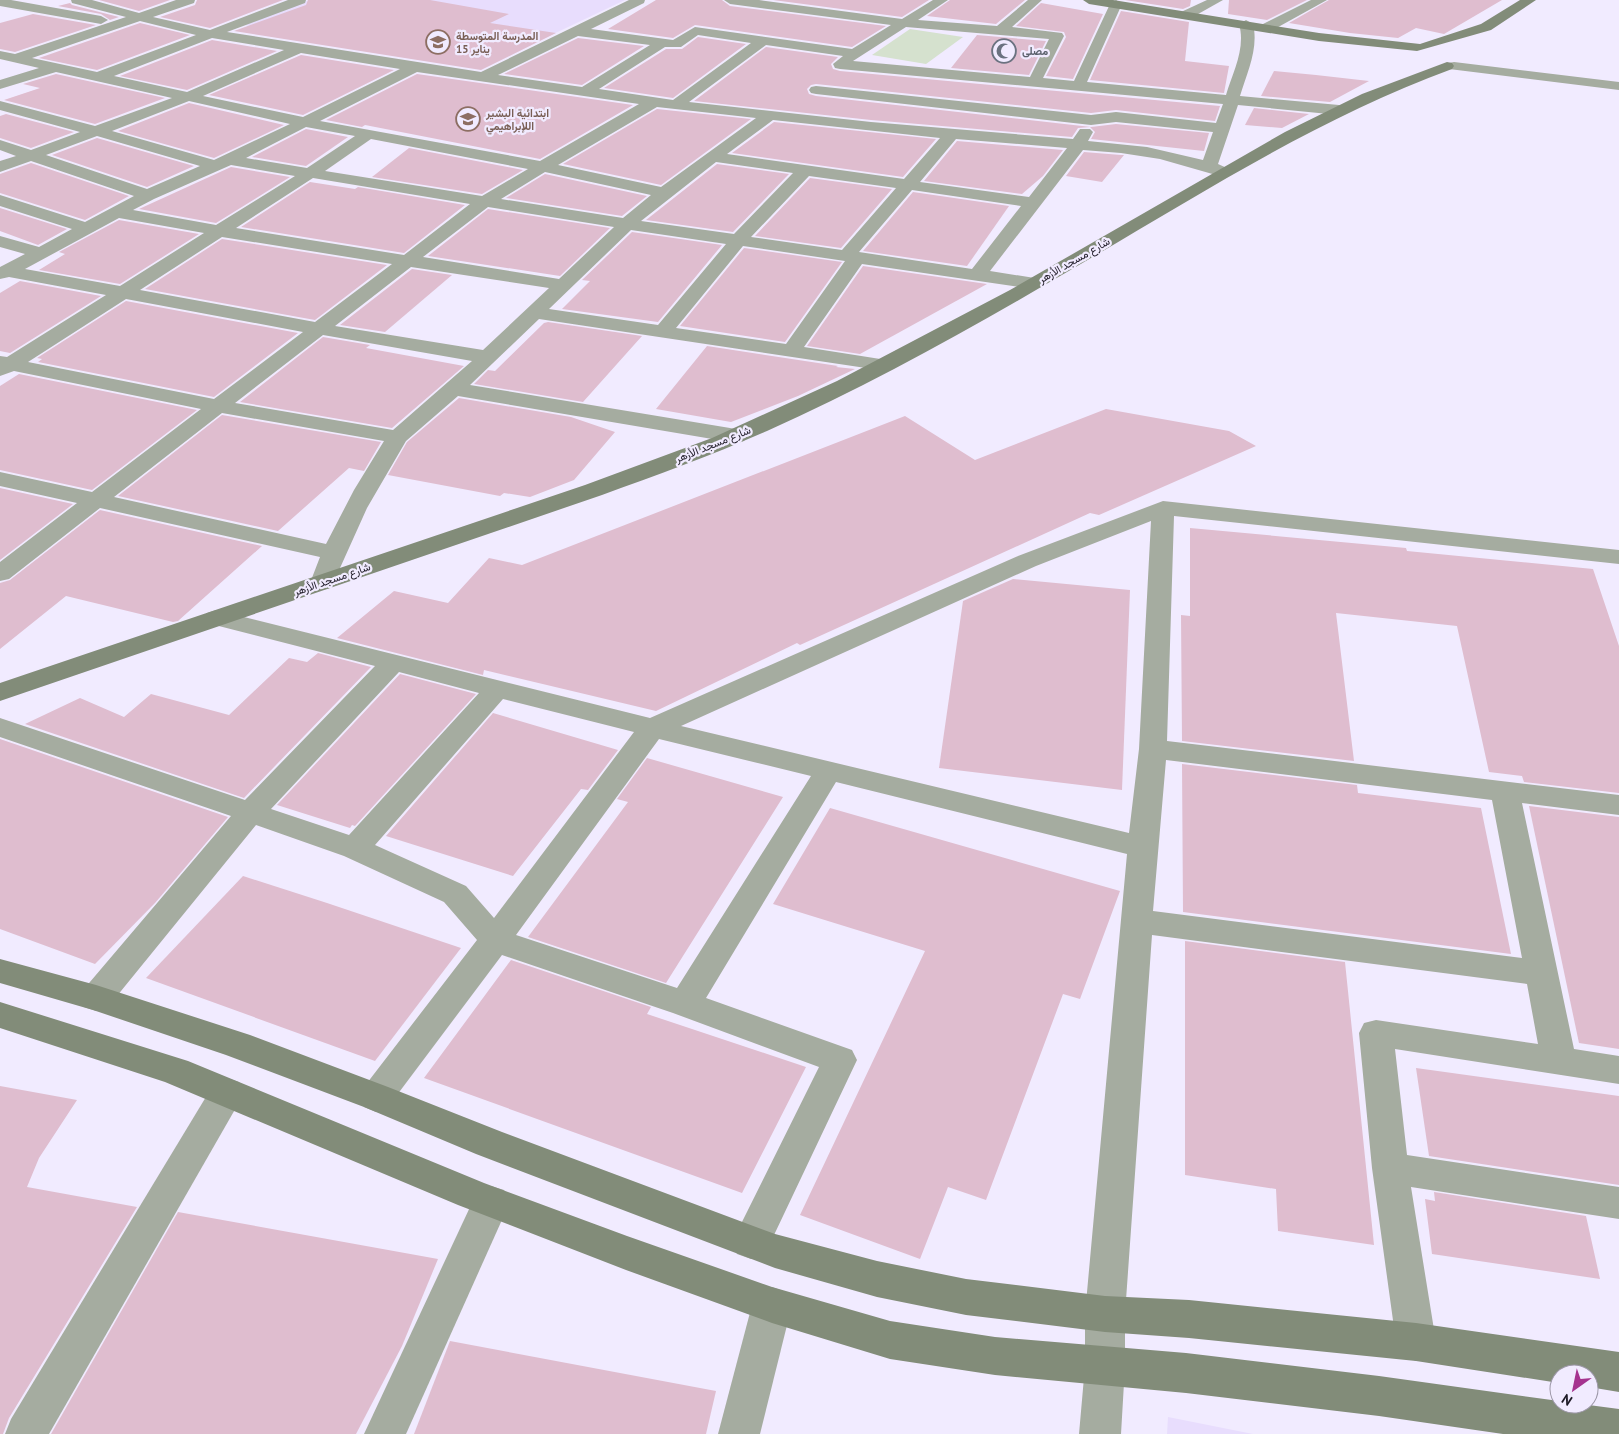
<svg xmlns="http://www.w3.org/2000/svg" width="1619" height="1434" font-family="'PT Sans',Vazirmatn,sans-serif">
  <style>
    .built { fill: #e8ddfd }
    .green { fill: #d5e1ce }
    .building { fill: #dfbdcf }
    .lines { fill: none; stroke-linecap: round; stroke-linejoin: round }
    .street { fill: #a5aca0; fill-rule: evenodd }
    .secondary { fill: #828c79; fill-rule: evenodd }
    .labels { text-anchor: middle; stroke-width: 4.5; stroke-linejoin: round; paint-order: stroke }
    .far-education-label { font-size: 11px; font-weight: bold; fill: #785e54; stroke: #f1ebff; text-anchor: start }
    .far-worship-label { font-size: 11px; font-weight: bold; fill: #5b616d; stroke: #f1ebff; text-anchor: start }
    .far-street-label { font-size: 11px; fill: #1c1824; stroke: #f1ebff }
  </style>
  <rect width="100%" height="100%" fill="#f1ebff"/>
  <g class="built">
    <path d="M309,0H625L486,66L436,60L245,25Z"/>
    <path d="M1168,1417L1253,1434H1167Z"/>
  </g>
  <path class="green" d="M910,29L963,37L926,64L872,55Z"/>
  <g class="building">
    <path d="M99,0H170L139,11Z"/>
    <path d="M197,0H283L210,28L160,17L195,5Z"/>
    <path d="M308,0H430L509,14L490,23L556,33L481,70L234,31L306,5Z"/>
    <path d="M656,0H722L730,6L886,26L852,47L695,25L673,38L608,29Z"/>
    <path d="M773,0H929L902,17Z"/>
    <path d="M950,0H1025L996,24L927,16Z"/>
    <path d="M1125,0H1191L1190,6L1183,9Z"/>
    <path d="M1229,0H1307L1267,20L1228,14Z"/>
    <path d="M1329,0H1502L1444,34L1416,28L1398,38L1350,33L1289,23Z"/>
    <path d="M70,3L72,5L119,17L110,20L101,14L58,6Z"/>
    <path d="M1041,3L1103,14L1073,79L1046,76L1066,37L1064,32L1016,26Z"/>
    <path d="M1121,11L1189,22L1185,61L1229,66L1224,93L1090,80Z"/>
    <path d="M33,14L96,25L15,52L0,49V23Z"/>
    <path d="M140,23L190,35L97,70L39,58Z"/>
    <path d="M977,35L1046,41L1029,75L951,68Z"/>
    <path d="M698,37L746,44L673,98L604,88L666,49H682Z"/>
    <path d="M578,38L644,46L582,85L504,74Z"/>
    <path d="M212,40L277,51L187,90L120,76Z"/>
    <path d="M766,47L838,57L831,64L833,69L840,71L1220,106L1215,121L1116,110L1091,113L816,84L811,85L807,89L809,94L816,96L1091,127L1116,124L1209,133L1204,151L1091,139L1095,132L1090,127L1078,128L1072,137L871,120L694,101Z"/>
    <path d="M301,55L394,70L303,115L209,95Z"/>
    <path d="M1274,71L1316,75L1369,81L1330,102L1261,96Z"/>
    <path d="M56,74L165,98L95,124L4,100L40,88L23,84Z"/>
    <path d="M417,74L633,105L540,159L365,125L362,127L326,120Z"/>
    <path d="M189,103L284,125L214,158L118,131Z"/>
    <path d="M1254,108L1309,114L1282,128L1245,125Z"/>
    <path d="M657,109L751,119L661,185L563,164Z"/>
    <path d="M6,114L74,132L31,148L0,138V116Z"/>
    <path d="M774,122L936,139L903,177L732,153Z"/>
    <path d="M306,129L348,137L306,166L252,157Z"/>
    <path d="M97,138L194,166L147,187L52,155Z"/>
    <path d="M957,141L1063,150L1043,176L1022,194L924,181Z"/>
    <path d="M409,148L523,170L482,194L372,177Z"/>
    <path d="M1084,152L1121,155H1124L1102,182L1066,176Z"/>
    <path d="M31,163L129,196L85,220L0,193V174Z"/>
    <path d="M717,164L789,174L733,232L646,220Z"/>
    <path d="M231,167L290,177L216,223L139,209Z"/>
    <path d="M545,174L647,196L622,216L506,198Z"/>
    <path d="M810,178L892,189L841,248L755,236Z"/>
    <path d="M310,182L355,189L358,187L465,205L404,253L241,227Z"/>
    <path d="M913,192L1009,206L967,266L863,251Z"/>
    <path d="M0,208L67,229L38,245L0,231Z"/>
    <path d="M488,209L610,228L560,276L428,256Z"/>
    <path d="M119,220L199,234L120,284L39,270L65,254L59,252Z"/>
    <path d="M632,232L722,245L658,322L562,309L590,281L582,280Z"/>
    <path d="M222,239L387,265L315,320L145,289Z"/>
    <path d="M744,248L842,262L785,342L680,326Z"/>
    <path d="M863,266L987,284L860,354L807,346Z"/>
    <path d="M412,269L452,275L385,332L340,325Z"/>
    <path d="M20,281L101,296L10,353L0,351V293Z"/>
    <path d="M126,301L298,333L214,397L38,362L42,359L37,358Z"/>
    <path d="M548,322L642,336L583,402L474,384L488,370L495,371L544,323Z"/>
    <path d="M323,337L370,345L366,348L464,366L392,428L240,402Z"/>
    <path d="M707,346L838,366L836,367L855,369L798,396L731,422L656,409Z"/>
    <path d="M19,374L197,410L92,490L0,470V386Z"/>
    <path d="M459,398L571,417L615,432L574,480L530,497L504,493L500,496L388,475L407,442Z"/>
    <path d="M1106,409L1229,431L1256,446L1099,515L1090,513L800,645L797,643L656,711L484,670L483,675L337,638L394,591L448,603L489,558L522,565L905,416L975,460Z"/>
    <path d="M222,415L381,442L364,471L349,468L278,531L118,496Z"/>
    <path d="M0,488L73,504L0,560Z"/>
    <path d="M100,510L262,546L178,621L173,622L66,596L0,649V583L10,580Z"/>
    <path d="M1190,528L1406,548L1407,551L1593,569L1619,646V793L1524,782L1522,776L1489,772L1457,626L1336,613L1354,761L1182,741L1181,615L1190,616Z"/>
    <path d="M1013,579L1130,590L1122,790L939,768L963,601Z"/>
    <path d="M318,653L371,667L244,798L25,724L80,698L124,717L151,694L229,715L289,658L307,662Z"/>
    <path d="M400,674L476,694L355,826L352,825L350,828L277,805Z"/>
    <path d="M493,713L618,750L588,790L581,789L513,876L386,836Z"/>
    <path d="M0,739L228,817L155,903L95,964L0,929Z"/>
    <path d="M647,758L783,797L666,983L528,937L628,802L617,799Z"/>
    <path d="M1182,764L1357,785L1358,793L1481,808L1511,954L1183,912Z"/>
    <path d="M1529,806L1619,817V1049L1579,1043Z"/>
    <path d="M830,808L1120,891L1080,999L1063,994L986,1200L948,1187L920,1259L800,1215L925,951L773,904Z"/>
    <path d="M243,876L327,903L461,948L375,1061L146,978Z"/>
    <path d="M1185,941L1345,962L1374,1245L1278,1231L1276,1189L1185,1175Z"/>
    <path d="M511,960L651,1007L647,1014L806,1067L742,1193L424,1078Z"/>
    <path d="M1416,1068L1619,1096V1185L1429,1156Z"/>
    <path d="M0,1086L77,1100L39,1158L27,1187L137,1207L9,1418L3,1434H0Z"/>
    <path d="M1434,1192L1586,1216L1600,1279L1432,1254L1425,1199L1435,1201Z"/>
    <path d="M178,1212L438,1259L402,1346L356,1434H51Z"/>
    <path d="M450,1341L716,1391L706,1434H414Z"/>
  </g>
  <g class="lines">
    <g class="street">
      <path d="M0,0H11L101,16L108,20L101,24L0,6Z"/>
      <path d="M71,0H92L139,13L176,0H195L194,3L153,17L210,30L288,0H306L305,3L227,32L481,72L629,0H645L644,3L591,29L673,40L695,27L852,49L891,25L730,4L724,0H759L902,19L933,0H948L918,20L997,26L1028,0H1042L1012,27L1062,33L1064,36L1043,78L1074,81L1110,4L1116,0L1122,4L1087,82L1226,95C1233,72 1246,48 1239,24L1246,20L1253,24C1259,48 1247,73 1240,96L1339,105L1344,107L1347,110L1344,113L1339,115L1238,105L1218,164L1229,169L1231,172L1229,175L1223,177L1160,159L1121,153L1083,150L990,271L1041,279L1043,283L1041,287L1034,289L862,264L804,347L893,361L896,365L893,369L886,371L539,319L470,385L736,429L744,431L747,436L744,441L736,443L458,396L406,441L367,508L331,588L322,590L313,588L310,583L320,557L100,508L9,579L0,581V562L77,503L0,486V472L92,492L201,409L14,371L0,376V356L7,357L106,295L9,277L0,279V267L25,254L0,247V236L39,247L72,229L0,206V195L85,222L134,196L31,161L0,172V161L16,156L0,150V140L31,150L80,132L0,110V101L95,126L172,98L56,72L0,89V80L39,68L0,59V51L15,54L126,17L72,3ZM140,21L196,35L97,72L32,58ZM906,27L1049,39L1030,77L853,61ZM698,35L751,43L673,100L599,89L665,47H681ZM578,36L650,45L582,87L498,75ZM212,38L284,50L187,92L114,76ZM766,45L843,56L833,64L835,68L840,69L1223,104L1216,123L1116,112L1091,115L816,86L811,87L809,90L811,93L816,94L1091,125L1116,122L1213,132L1203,160L1147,147L1088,141L1093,132L1090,129H1080L1073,139L871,122L689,102ZM301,53L400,69L303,117L203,96ZM417,72L639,104L540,161L320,121ZM189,101L290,124L214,160L112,131ZM657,107L756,118L661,187L558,165ZM773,120L940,138L904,179L727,154ZM306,127L355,136L307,168L246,158ZM97,136L200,166L147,189L46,155ZM371,139L528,169L482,196L325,171ZM956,139L1067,148L1029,197L920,182ZM716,162L793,173L734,234L641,221ZM231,165L295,176L216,225L133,210L154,199ZM545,172L651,195L623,218L501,199ZM809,176L896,188L842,250L751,237ZM313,178L470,204L404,255L236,228ZM912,190L1021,206L972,269L859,252ZM488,207L614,227L559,279L423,257ZM119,218L204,233L120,286L25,269ZM631,230L726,244L658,325L549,309ZM222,237L392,264L315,322L140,290ZM743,246L845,261L786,344L676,328ZM411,267L549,288L483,350L335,326ZM126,299L303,332L214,399L28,362ZM323,335L472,361L393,430L235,403ZM222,413L384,441L354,490L326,544L114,497Z"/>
      <path d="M1207,0H1223L1191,18H1181L1179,15L1181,12Z"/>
      <path d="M1311,0H1327L1271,31H1261L1259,28L1261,25Z"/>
      <path d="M1454,62L1619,82V90L1449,69L1447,66L1449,63Z"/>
      <path d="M1163,501L1619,550V564L1174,516L1167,741L1619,795V815L1522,803L1574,1049L1619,1056V1084L1395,1049L1407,1155L1619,1187V1219L1411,1187L1436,1342L1430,1355L1416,1361L1402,1355L1396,1342L1372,1168L1359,1033L1364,1023L1376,1020L1538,1044L1527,984L1152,935L1125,1314V1366L1121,1434H1079L1085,1366V1314L1127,854L836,782L706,998L852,1050L857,1060L765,1254L751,1259L737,1254L732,1242L819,1067L673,1013L502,955L388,1107L376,1112L364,1107L358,1097L364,1087L477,940L444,902L344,856L256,825L108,1007L96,1011L84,1007L79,998L84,989L231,816L0,737V718L245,800L375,666L207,623L203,618L207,613L216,610L650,718L1018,556ZM1151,521L1139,749L1129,833L681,726L1036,566ZM399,672L479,693L349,835L271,809ZM503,699L634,732L494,918L466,886L375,845ZM659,739L811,776L677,988L516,935ZM1166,760L1492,800L1522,958L1153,911Z"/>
      <path d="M227,1078L239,1082L245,1092L49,1434H5L11,1419L215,1082Z"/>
      <path d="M491,1186L504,1190L510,1202L406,1434H364L478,1190Z"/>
      <path d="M772,1287L786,1292L792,1305L760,1434H718L752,1305L758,1292Z"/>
    </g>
    <g class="secondary">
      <path d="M1083,0H1113L1319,33L1420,44L1481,24L1520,0H1536L1491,30L1417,51L1319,41L1089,4Z"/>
      <path d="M1447,62L1452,63L1454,66L1452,69C1315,119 1193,199 1067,272C970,329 870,385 767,431C713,455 657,475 602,495L0,701V683L585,485L712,438L837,381L1010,290L1285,132L1362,94Z"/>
      <path d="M0,959L96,985L250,1035L388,1087L502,1132L775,1234L877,1261L966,1279L1105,1296L1189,1300L1416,1323L1619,1352V1392L1589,1387V1374H1559V1383L1416,1361L1189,1338L1105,1332L966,1315L877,1297L775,1268L476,1154L364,1107L226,1055L93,1010L0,983Z"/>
      <path d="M0,1002L188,1061L484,1183L627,1236L772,1287L890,1321L995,1337L1186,1353L1379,1376L1559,1401V1404H1581L1619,1409V1434H1503L1379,1416L1186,1393L995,1375L890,1359L772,1323L626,1270L458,1205L165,1082L0,1028Z"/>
    </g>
  </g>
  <defs>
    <g id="school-ring" transform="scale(1.25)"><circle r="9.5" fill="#f1ebff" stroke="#8d6e63" stroke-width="1.5"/><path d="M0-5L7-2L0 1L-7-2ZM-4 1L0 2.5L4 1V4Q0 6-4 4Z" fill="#8d6e63"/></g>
    <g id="mosque-ring" transform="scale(1.25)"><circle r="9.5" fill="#f1ebff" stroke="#6b7280" stroke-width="1.5"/><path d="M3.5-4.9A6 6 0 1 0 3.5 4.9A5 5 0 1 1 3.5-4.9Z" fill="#6b7280"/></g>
  </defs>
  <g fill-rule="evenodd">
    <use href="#school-ring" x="438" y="42"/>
    <use href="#mosque-ring" x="1004" y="51"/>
    <use href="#school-ring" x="468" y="119"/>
  </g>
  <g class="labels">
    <g class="far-education-label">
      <text x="456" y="40">المدرسة المتوسطة<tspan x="456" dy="13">15 يناير</tspan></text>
      <text x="486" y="117">ابتدائية البشير<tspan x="486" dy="13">اللإبراهيمي</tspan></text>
    </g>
    <g class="far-worship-label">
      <text x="1022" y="55">مصلى</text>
    </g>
    <g class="far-street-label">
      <text transform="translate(1074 260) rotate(-30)" y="4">شارع مسجد الأزهر</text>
      <text transform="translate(713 444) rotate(-22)" y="4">شارع مسجد الأزهر</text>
      <text transform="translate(332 579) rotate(-19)" y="4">شارع مسجد الأزهر</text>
    </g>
  </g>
  <g transform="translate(1574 1389) rotate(213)"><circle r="24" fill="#f1ebff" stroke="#9c97a7"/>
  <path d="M0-4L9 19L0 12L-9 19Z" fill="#a5338f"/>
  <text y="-8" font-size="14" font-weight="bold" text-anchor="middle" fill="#1c1824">N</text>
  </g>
</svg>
